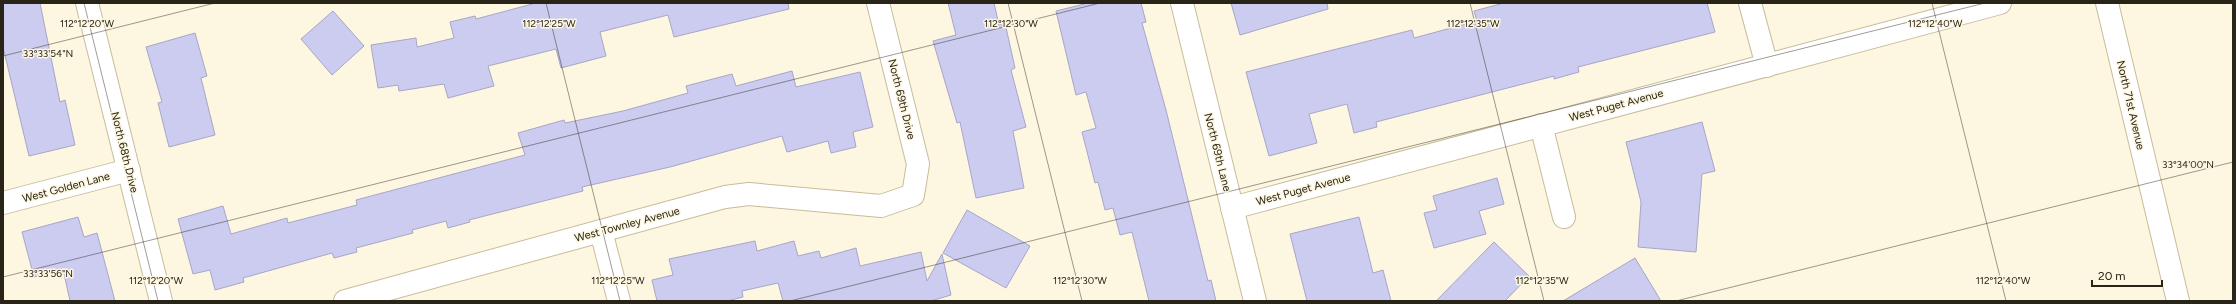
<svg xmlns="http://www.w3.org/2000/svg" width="2236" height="304" font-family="Figtree,sans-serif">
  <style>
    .building { fill: #ccccf0; stroke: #a7a6c7 }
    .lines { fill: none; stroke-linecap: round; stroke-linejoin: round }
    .minor-casing { stroke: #c8bc9b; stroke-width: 24 }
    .minor { stroke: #fff; stroke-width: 22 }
    .ticks { fill: none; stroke: #282417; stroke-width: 1; stroke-opacity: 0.45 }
    .labels { text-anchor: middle; stroke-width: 3; stroke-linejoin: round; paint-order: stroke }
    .street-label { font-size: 11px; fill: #282417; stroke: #fdf6e1 }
    .ticks-label { font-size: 10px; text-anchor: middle; fill: #282417; stroke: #fdf6e1; stroke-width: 3; stroke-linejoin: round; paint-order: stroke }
  </style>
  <rect width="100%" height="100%" fill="#fdf6e1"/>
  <g class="building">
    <path d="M3,3H40L60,102L65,100L75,145L29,156L3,47Z"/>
    <path d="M536,3H788L789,9L674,37L668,15L600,32L606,56L561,68L556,49L488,66L494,86L448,98L444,84L399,91L398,85L378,88L371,45L416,38L417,47L454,38L450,22L475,16L476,19Z"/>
    <path d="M948,3H994L999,25L1005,23L1015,68L1011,70L1026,127L1013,131L1024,188L976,198L960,122L957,123L933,41L956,35Z"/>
    <path d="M1088,3H1141L1146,22L1142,23L1166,110L1208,281L1211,280L1216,301H1149L1132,232L1120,235L1113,208L1105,210L1098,182L1095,183L1082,132L1096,128L1086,92L1076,95L1056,11Z"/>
    <path d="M1231,3H1327L1328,9L1240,35Z"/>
    <path d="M1504,3H1707L1715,32L1578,67L1579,72L1554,79V76L1376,122L1377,127L1354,133L1347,104L1309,114L1317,143L1269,156L1246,72L1412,30L1414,38L1477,21L1474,11Z"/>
    <path d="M333,11L364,46L332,75L301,39Z"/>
    <path d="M195,33L207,76L201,78L215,135L169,147L158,103L162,102L146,47Z"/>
    <path d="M792,71L796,87L860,72L873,127L853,132L856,147L831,153L828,141L787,152L782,136L670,167L582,187L583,191L469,220L470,222L448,228L446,221L412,230L413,233L356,248L357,252L334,258L332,253L243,278L244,282L215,290L210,270L193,274L178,219L223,206L231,234L287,218L288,223L357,205L356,200L525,155L518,133L564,120L565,123L623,111L688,93L686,86L732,74L736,86Z"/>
    <path d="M1702,122L1715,171L1702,174L1696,252L1638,247L1641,202L1626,142Z"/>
    <path d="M1497,178L1504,204L1479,211L1486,234L1434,248L1424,213L1437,210L1433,196Z"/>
    <path d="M967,210L1030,246L1006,288L943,253Z"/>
    <path d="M78,217L84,237L97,233L115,301H70L63,269L34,277L22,232Z"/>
    <path d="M1359,217L1373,273L1383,270L1391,301H1307L1290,234Z"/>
    <path d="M755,241L757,251L794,241L798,256L819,251L821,258L856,248L860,266L921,252L927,281L942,254L951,295L931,301H783L778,283L742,291L743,297L727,301H657L652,280L673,275L669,259Z"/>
    <path d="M1494,242L1529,276L1505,301H1436Z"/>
    <path d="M1635,258L1661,301H1563Z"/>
  </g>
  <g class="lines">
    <g class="minor-casing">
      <g id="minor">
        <path d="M87,3L161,301"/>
        <path d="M1182,3L1255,301"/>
        <path d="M1750,3L1767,66"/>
        <path d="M2107,3L2178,301"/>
        <path d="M1541,125L1564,217"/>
        <path d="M3,203L129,170"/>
        <path d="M1232,208L2000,3"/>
        <path d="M601,231L619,301"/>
        <path d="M345,301L725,197L749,194L881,206L913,195L918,164L878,3"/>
      </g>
    </g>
    <use href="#minor" class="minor"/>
  </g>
  <path class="ticks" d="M84,3L158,301M546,3L620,301M1008,3L1082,301M1470,3L1544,301M1932,3L2006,301M3,56L215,3M3,277L1100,3M790,301L1985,3M1676,301L2233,162"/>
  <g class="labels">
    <g class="street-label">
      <text transform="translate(902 99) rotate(76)" y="4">North 69th Drive</text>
      <text transform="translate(1616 105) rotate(-15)" y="4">West Puget Avenue</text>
      <text transform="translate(2131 105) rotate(77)" y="4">North 71st Avenue</text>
      <text transform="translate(125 152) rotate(76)" y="4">North 68th Drive</text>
      <text transform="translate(1218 152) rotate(76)" y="4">North 69th Lane</text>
      <text transform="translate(66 187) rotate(-15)" y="4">West Golden Lane</text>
      <text transform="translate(1303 189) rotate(-15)" y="4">West Puget Avenue</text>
      <text transform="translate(627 224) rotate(-15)" y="4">West Townley Avenue</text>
    </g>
  </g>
  <g class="ticks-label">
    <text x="1011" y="27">112°12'30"W</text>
    <text x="1473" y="27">112°12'35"W</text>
    <text x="1935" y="27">112°12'40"W</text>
    <text x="87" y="27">112°12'20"W</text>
    <text x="549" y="27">112°12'25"W</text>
    <text x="48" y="57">33°33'54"N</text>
    <text x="2188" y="168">33°34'00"N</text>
    <text x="48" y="277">33°33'56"N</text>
    <text x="156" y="284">112°12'20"W</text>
    <text x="618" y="284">112°12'25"W</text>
    <text x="1080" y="284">112°12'30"W</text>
    <text x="1542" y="284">112°12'35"W</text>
    <text x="2003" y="284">112°12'40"W</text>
  </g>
  <rect width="2236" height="304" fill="none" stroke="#282417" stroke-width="8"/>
  <path d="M2092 280v6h70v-6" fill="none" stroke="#282417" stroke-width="2"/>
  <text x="2098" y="280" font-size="12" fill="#282417" stroke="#fdf6e1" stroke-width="3" paint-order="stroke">20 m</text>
</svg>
